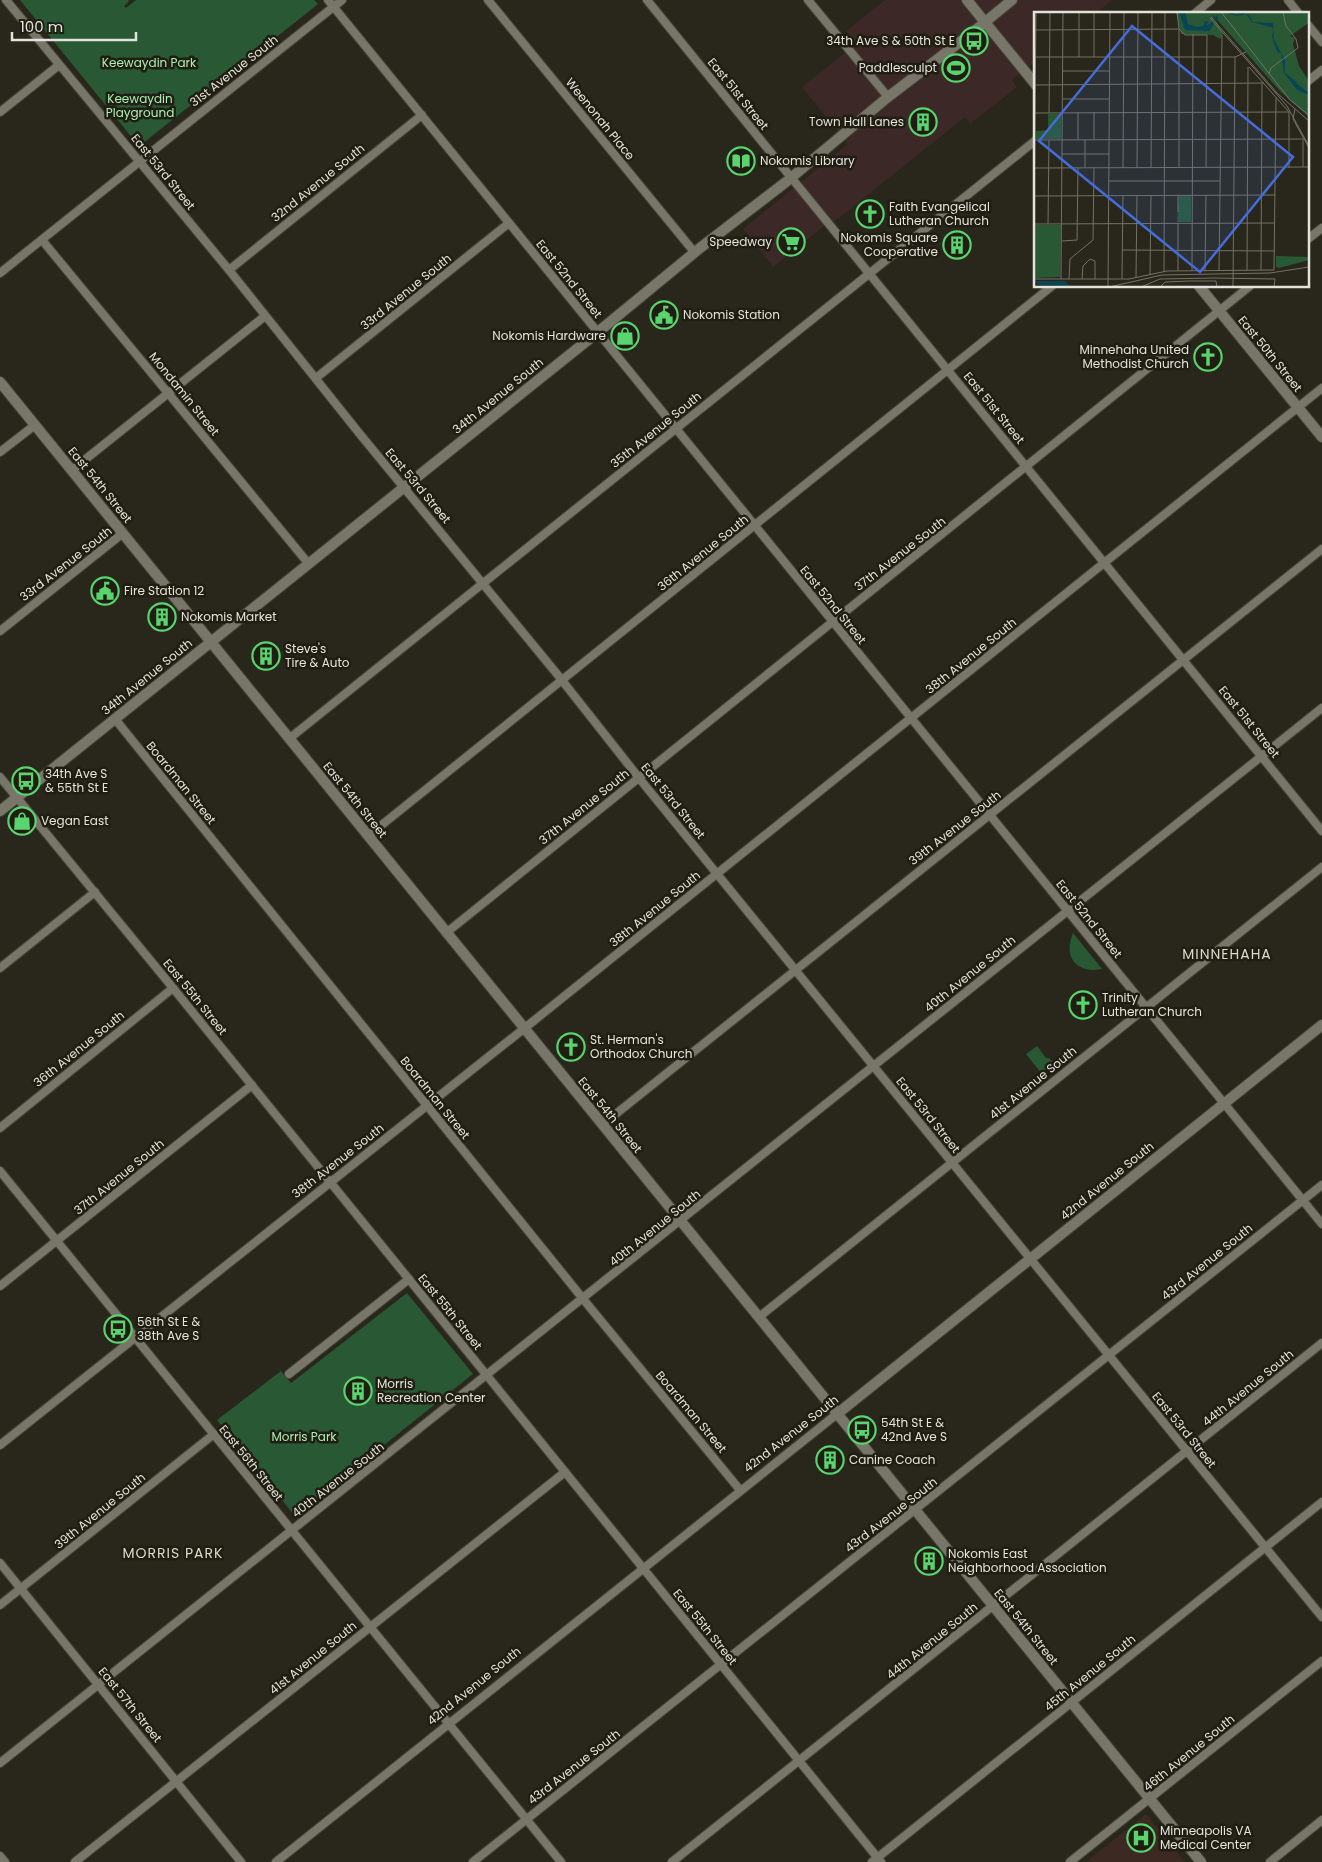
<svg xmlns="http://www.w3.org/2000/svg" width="1322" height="1862" font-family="Poppins,sans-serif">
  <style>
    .commercial { fill: #3c2826 }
    .medical { fill: #3b2922 }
    .green { fill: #295834 }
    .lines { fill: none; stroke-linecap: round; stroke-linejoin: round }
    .minor-casing { stroke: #444339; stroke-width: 10 }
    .tertiary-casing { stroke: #444339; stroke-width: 12 }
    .minor { stroke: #787668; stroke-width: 8 }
    .tertiary { stroke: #787668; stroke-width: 10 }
    .labels { text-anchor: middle; stroke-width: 5; stroke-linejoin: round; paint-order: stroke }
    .poi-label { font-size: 12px; fill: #e4e3db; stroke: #201e12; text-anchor: start }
    .park-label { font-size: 12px; fill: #a8f0b5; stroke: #201e12 }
    .street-label { font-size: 12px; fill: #e4e3db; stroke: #201e12 }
    .neighbourhood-label { font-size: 14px; letter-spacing: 1px; fill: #dbd9c9; stroke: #201e12 }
    .inset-road { fill: none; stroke: #747268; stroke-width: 1 }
    .view { fill: #456cd9; fill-opacity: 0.15; stroke: #456cd9; stroke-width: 2.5 }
    .inset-edge { fill: none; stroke: #e4e3db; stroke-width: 2.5 }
  </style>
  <rect width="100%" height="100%" fill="#29271b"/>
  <path class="commercial" d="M885,0H1112L1095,14H1036V61L1012,80L1017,87L970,124L965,117L839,218L820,229L773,267L743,229L848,144L802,87L856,44L846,31Z"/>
  <path class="medical" d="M1146,1814L1185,1862H1086Z"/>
  <g class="green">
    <path d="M20,0H128L129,1L124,6L126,8L136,0H314L318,4L142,144L138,145Z"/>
    <path d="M1073,933L1102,969C1076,974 1063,957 1073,933Z"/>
    <path d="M1037,1046L1046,1058H1049L1054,1064L1042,1074L1026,1054Z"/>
    <path d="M407,1293L473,1374L295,1516L217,1420L281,1371L291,1383Z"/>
  </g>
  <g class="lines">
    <g class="minor-casing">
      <g id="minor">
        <path d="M6,0L229,270L359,433L557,674L643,783L1322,1617"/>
        <path d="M328,0L1322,1224"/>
        <path d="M488,0L695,253"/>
        <path d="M647,0L1322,831"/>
        <path d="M808,0L888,97"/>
        <path d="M1288,0L1299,14"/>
        <path d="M1194,14L1211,0"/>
        <path d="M1308,25L1322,42"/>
        <path d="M1308,81L1322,70"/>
        <path d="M0,112L59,65"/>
        <path d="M1308,239L1322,228"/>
        <path d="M42,240L308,563"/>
        <path d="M229,270L422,115"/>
        <path d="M0,273L342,0"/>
        <path d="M316,378L509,223"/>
        <path d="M0,452L35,425"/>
        <path d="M72,470L265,316"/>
        <path d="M0,631L123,533"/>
        <path d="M115,719L588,1305L740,1490"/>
        <path d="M290,738L1036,140"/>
        <path d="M0,777L173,988L881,1862"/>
        <path d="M368,836L1052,286"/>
        <path d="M446,933L1250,286"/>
        <path d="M0,968L95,892"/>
        <path d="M602,1125L1322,549"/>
        <path d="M0,1128L173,988"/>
        <path d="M0,1171L561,1862"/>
        <path d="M0,1286L252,1085"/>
        <path d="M759,1317L1322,867"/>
        <path d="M289,1374L409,1279"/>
        <path d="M0,1445L531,1023L1322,388"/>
        <path d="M0,1563L241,1862"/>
        <path d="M0,1605L214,1434"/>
        <path d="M0,1763L1322,708"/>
        <path d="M0,1856L5,1862"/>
        <path d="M75,1862L565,1472"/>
        <path d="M276,1862L837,1414"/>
        <path d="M473,1862L1322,1185"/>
        <path d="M672,1862L1322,1343"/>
        <path d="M872,1862L1322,1502"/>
        <path d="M1070,1862L1322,1661"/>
        <path d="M1270,1862L1322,1820"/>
      </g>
    </g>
    <g class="tertiary-casing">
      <g id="tertiary">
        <path d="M967,0L1036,85"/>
        <path d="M1199,286L1322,437"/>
        <path d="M0,382L1201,1862"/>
        <path d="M0,811L598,332L700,248L786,182L888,97L973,32L1012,0"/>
        <path d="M837,1414L1322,1025"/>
      </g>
    </g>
    <use href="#minor" class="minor"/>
    <use href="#tertiary" class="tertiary"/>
  </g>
  <defs>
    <g id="bus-ring" transform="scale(1.4375)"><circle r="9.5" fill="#201e12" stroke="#59d56f" stroke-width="1.5"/><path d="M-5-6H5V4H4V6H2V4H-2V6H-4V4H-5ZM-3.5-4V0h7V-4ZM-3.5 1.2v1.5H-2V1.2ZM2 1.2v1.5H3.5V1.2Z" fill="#59d56f"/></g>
    <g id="stadium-ring" transform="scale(1.4375)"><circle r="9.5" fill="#201e12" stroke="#59d56f" stroke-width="1.5"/><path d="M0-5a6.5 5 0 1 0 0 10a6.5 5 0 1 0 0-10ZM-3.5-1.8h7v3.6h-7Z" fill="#59d56f"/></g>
    <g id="building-ring" transform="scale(1.4375)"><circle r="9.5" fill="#201e12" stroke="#59d56f" stroke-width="1.5"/><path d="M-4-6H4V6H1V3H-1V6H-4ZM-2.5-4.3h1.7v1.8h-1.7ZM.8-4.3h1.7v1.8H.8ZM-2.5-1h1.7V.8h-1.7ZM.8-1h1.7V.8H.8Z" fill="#59d56f"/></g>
    <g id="library-ring" transform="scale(1.4375)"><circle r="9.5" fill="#201e12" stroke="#59d56f" stroke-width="1.5"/><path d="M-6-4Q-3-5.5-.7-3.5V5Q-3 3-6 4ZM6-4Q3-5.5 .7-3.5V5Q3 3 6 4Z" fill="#59d56f"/></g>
    <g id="church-ring" transform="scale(1.4375)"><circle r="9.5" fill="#201e12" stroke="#59d56f" stroke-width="1.5"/><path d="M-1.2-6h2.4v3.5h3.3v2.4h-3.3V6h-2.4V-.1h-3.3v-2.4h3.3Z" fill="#59d56f"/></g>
    <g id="supermarket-ring" transform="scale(1.4375)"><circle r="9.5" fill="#201e12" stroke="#59d56f" stroke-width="1.5"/><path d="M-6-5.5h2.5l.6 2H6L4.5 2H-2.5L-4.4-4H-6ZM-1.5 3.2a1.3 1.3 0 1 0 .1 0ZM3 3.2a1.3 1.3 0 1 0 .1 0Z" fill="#59d56f"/></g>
    <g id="civic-ring" transform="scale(1.4375)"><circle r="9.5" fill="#201e12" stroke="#59d56f" stroke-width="1.5"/><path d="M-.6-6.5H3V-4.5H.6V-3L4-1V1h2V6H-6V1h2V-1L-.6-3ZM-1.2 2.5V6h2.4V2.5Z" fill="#59d56f"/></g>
    <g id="shop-ring" transform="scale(1.4375)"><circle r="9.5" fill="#201e12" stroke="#59d56f" stroke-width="1.5"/><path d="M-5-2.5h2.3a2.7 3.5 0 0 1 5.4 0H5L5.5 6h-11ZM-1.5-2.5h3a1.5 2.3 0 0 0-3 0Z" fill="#59d56f"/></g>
    <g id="hospital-ring" transform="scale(1.4375)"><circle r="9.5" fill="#201e12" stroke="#59d56f" stroke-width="1.5"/><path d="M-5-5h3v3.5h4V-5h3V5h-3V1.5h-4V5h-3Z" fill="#59d56f"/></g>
  </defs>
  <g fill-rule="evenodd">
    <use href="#bus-ring" x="974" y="41"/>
    <use href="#stadium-ring" x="956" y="68"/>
    <use href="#building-ring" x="923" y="122"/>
    <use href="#library-ring" x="741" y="161"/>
    <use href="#church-ring" x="870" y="214"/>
    <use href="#supermarket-ring" x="791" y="242"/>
    <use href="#building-ring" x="957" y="245"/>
    <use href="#civic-ring" x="664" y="315"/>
    <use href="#shop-ring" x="625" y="336"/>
    <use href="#church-ring" x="1208" y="357"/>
    <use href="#civic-ring" x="105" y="591"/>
    <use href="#building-ring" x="162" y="617"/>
    <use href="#building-ring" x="266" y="656"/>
    <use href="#bus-ring" x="26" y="781"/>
    <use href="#shop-ring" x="22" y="821"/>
    <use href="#church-ring" x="1083" y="1005"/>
    <use href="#church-ring" x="571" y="1047"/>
    <use href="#bus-ring" x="118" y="1329"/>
    <use href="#building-ring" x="358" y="1391"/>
    <use href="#bus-ring" x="862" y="1430"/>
    <use href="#building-ring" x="830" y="1460"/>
    <use href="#building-ring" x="929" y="1561"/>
    <use href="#hospital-ring" x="1141" y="1838"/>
  </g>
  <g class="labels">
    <g class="poi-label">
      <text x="955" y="45" text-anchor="end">34th Ave S &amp; 50th St E</text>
      <text x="937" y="72" text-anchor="end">Paddlesculpt</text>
      <text x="904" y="126" text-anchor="end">Town Hall Lanes</text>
      <text x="760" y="165">Nokomis Library</text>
      <text x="889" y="211">Faith Evangelical<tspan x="889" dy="14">Lutheran Church</tspan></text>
      <text x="938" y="242" text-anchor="end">Nokomis Square<tspan x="938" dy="14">Cooperative</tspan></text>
      <text x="772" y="246" text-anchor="end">Speedway</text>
      <text x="683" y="319">Nokomis Station</text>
      <text x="606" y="340" text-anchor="end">Nokomis Hardware</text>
      <text x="1189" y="354" text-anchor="end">Minnehaha United<tspan x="1189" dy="14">Methodist Church</tspan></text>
      <text x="124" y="595">Fire Station 12</text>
      <text x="181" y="621">Nokomis Market</text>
      <text x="285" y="653">Steve's<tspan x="285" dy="14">Tire &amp; Auto</tspan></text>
      <text x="45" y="778">34th Ave S<tspan x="45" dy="14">&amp; 55th St E</tspan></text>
      <text x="41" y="825">Vegan East</text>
      <text x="1102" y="1002">Trinity<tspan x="1102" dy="14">Lutheran Church</tspan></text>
      <text x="590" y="1044">St. Herman's<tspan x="590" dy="14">Orthodox Church</tspan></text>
      <text x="137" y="1326">56th St E &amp;<tspan x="137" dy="14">38th Ave S</tspan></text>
      <text x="377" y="1388">Morris<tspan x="377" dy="14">Recreation Center</tspan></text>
      <text x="881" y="1427">54th St E &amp;<tspan x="881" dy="14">42nd Ave S</tspan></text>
      <text x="849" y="1464">Canine Coach</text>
      <text x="948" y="1558">Nokomis East<tspan x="948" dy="14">Neighborhood Association</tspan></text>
      <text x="1160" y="1835">Minneapolis VA<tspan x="1160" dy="14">Medical Center</tspan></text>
    </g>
    <g class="park-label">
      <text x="149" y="67">Keewaydin Park</text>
      <text x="140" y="103">Keewaydin<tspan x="140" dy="14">Playground</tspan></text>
      <text x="304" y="1441">Morris Park</text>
    </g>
    <g class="street-label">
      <text transform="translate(234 71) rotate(-38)" y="4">31st Avenue South</text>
      <text transform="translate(738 94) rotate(51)" y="4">East 51st Street</text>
      <text transform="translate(600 119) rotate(51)" y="4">Weenonah Place</text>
      <text transform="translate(163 172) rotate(51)" y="4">East 53rd Street</text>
      <text transform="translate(318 183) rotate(-39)" y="4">32nd Avenue South</text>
      <text transform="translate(569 279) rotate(51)" y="4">East 52nd Street</text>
      <text transform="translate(406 292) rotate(-39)" y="4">33rd Avenue South</text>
      <text transform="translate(1270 354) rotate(51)" y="4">East 50th Street</text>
      <text transform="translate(184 394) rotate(51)" y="4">Mondamin Street</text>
      <text transform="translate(498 396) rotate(-39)" y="4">34th Avenue South</text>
      <text transform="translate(994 408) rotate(51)" y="4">East 51st Street</text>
      <text transform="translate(656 430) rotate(-39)" y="4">35th Avenue South</text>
      <text transform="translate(100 485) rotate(51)" y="4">East 54th Street</text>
      <text transform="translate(418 486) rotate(50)" y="4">East 53rd Street</text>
      <text transform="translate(703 553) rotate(-39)" y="4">36th Avenue South</text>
      <text transform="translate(900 554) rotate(-38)" y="4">37th Avenue South</text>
      <text transform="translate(66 564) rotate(-38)" y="4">33rd Avenue South</text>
      <text transform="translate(833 605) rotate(51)" y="4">East 52nd Street</text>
      <text transform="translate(971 656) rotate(-39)" y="4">38th Avenue South</text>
      <text transform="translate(147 677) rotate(-39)" y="4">34th Avenue South</text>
      <text transform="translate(1249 722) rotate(51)" y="4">East 51st Street</text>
      <text transform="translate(181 783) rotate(51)" y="4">Boardman Street</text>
      <text transform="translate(355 800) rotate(51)" y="4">East 54th Street</text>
      <text transform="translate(673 801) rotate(51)" y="4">East 53rd Street</text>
      <text transform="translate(584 807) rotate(-39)" y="4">37th Avenue South</text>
      <text transform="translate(955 828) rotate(-38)" y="4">39th Avenue South</text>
      <text transform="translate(655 909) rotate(-39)" y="4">38th Avenue South</text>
      <text transform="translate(1089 919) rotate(51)" y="4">East 52nd Street</text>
      <text transform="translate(970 974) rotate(-39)" y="4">40th Avenue South</text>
      <text transform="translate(195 997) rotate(51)" y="4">East 55th Street</text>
      <text transform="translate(79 1049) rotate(-39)" y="4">36th Avenue South</text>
      <text transform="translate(1033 1083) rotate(-39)" y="4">41st Avenue South</text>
      <text transform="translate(435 1098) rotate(51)" y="4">Boardman Street</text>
      <text transform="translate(610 1115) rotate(51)" y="4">East 54th Street</text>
      <text transform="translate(928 1115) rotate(51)" y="4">East 53rd Street</text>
      <text transform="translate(338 1161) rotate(-38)" y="4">38th Avenue South</text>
      <text transform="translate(119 1177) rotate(-39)" y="4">37th Avenue South</text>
      <text transform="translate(1107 1181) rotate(-39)" y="4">42nd Avenue South</text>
      <text transform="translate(655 1228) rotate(-39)" y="4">40th Avenue South</text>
      <text transform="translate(1207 1262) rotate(-39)" y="4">43rd Avenue South</text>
      <text transform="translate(450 1312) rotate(51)" y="4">East 55th Street</text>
      <text transform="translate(1248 1388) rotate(-39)" y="4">44th Avenue South</text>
      <text transform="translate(691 1412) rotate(50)" y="4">Boardman Street</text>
      <text transform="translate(1184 1430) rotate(51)" y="4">East 53rd Street</text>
      <text transform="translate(791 1434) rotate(-38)" y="4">42nd Avenue South</text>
      <text transform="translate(251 1463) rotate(51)" y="4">East 56th Street</text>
      <text transform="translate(338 1480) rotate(-38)" y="4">40th Avenue South</text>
      <text transform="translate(100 1511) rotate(-39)" y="4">39th Avenue South</text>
      <text transform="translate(891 1515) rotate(-38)" y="4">43rd Avenue South</text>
      <text transform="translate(705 1627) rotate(51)" y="4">East 55th Street</text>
      <text transform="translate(1026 1627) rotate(51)" y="4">East 54th Street</text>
      <text transform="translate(932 1641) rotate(-39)" y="4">44th Avenue South</text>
      <text transform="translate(313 1658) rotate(-39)" y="4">41st Avenue South</text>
      <text transform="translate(1090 1673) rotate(-39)" y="4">45th Avenue South</text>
      <text transform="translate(474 1686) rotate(-39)" y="4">42nd Avenue South</text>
      <text transform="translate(130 1705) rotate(51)" y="4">East 57th Street</text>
      <text transform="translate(1189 1753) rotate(-39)" y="4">46th Avenue South</text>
      <text transform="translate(574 1767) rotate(-38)" y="4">43rd Avenue South</text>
    </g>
    <g class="neighbourhood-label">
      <text x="1227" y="959">MINNEHAHA</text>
      <text x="173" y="1558">MORRIS PARK</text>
    </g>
  </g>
  <g transform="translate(1034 12)">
    <rect width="275" height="275" fill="#29271b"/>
    <path d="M142,0H275V11L256,24L261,26L259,32L265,54L275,69V105L246,79L178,2L189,21L186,27L179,23L147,22ZM14,102H27V127H2V119L14,118ZM145,184H157V210H143ZM0,213H27L26,265L0,266ZM242,244L275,245V248L245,256L242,255Z" fill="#295834"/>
    <path d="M145,0H151L154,12L163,15L169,14L171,9L175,10L171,14L177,11L184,2V6L175,19L151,18ZM190,0H197L202,3L208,1L215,3L219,10L239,11L240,27L251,48V61L263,70L262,71L275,81V83L263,78L250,61L247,41L243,40L238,25L239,16L218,10L212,2L203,4ZM0,269H31L36,274L5,273Z" fill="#084655"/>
    <path class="inset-road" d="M143,0L145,17V156M187,0L256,88L275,103M177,5L244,82L275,109M176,6L253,94L275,134M0,18L145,17L151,23H173L172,156M0,45H201L212,40M45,45V0M60,45V0M215,55L255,100V156M29,59H76M235,62L237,56L264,36L262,27L252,14L249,0M0,73L230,71M29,87H75M261,97L259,107L275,136M0,101L255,100M15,101L16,0M0,128L270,127M44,128V100M60,128V100M269,128V155M28,142H75M0,156L275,155M51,156V128M89,156L90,0M103,156L104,0M117,156L118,0M75,169H186M0,184L241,183M144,200V183M0,212L241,211M0,212L2,0M14,212L15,128M28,229L43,228L44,156M88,238L241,239M213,258L214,55M227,258L228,72M144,259V211M158,259L159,22M171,259L172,183M185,259L188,23M130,260L131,0M116,263L117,183M102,266L103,183M0,267H95L133,259L240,258L242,86M27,267L29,0M35,267L36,247L59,228L60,156M48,267L49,254L56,247L61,249V267M88,267L89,183M74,275L76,0M75,275L128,263L236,261L275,255M107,275L126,267L181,266L241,267L240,275M126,275L131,270L155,269H182L183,275M199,275L201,45"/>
    <path class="view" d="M98,14L259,145L166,260L5,129Z"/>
    <rect width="275" height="275" class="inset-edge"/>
  </g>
  <path d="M12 32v8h124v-8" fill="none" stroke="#e4e3db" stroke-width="2.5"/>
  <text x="20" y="32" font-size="15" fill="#e4e3db" stroke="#201e12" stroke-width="4" paint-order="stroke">100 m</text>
</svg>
